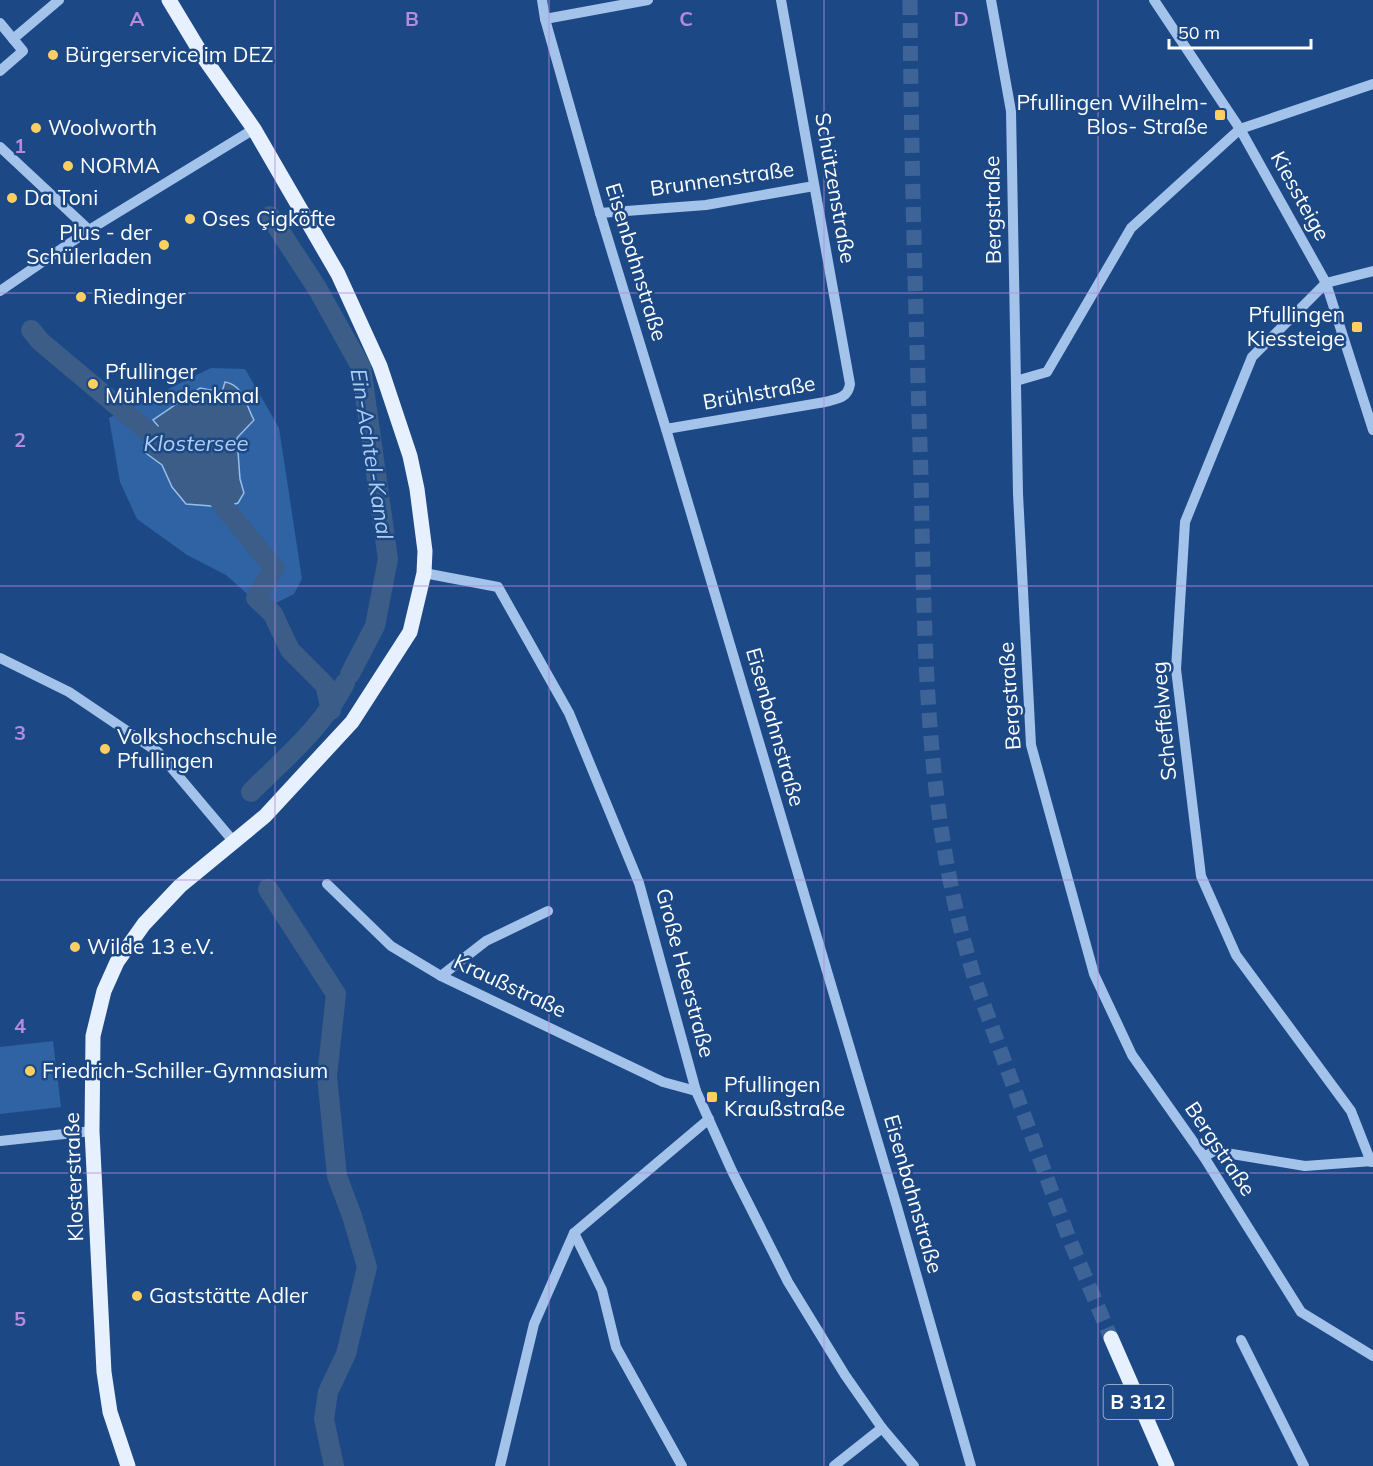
<svg xmlns="http://www.w3.org/2000/svg" width="1373" height="1466" font-family="Mulish,sans-serif">
  <style>
    .green { fill: #2f63a3 }
    .water { fill: #3b5d88; stroke: #96beed; stroke-width: 1.5 }
    .lines { fill: none; stroke-linecap: round; stroke-linejoin: round }
    .canal { stroke: #3b5d88; stroke-width: 20 }
    .major-tunnel { stroke: #3e6497; stroke-width: 15; stroke-dasharray: 15 8; stroke-linecap: butt }
    .minor { stroke: #a3c3eb; stroke-width: 10 }
    .major { stroke: #e7f0ff; stroke-width: 15 }
    .grid { fill: none; stroke: #b68bdc; stroke-width: 1.5; stroke-opacity: 0.55 }
    .poi-dot { fill: #fccf60; stroke: #1c4985; stroke-width: 2 }
    .labels { text-anchor: middle; stroke-width: 5; stroke-linejoin: round; paint-order: stroke }
    .shield { fill: #1c4985; stroke: #bbc8da; stroke-width: 1.5 }
    .shield-label { font-size: 20px; font-weight: bold; fill: #fff }
    .poi-label { font-size: 21px; fill: #fff; stroke: #1c4985; text-anchor: start }
    .street-label { font-size: 21px; fill: #fff; stroke: #1c4985 }
    .water-label { font-size: 22px; font-style: italic; fill: #aecdf2; stroke: #1c4985 }
    .grid-label { font-size: 20px; text-anchor: middle; font-weight: bold; fill: #b68bdc; stroke: #1c4985; stroke-width: 5; stroke-linejoin: round; paint-order: stroke }
  </style>
  <rect width="100%" height="100%" fill="#1c4985"/>
  <g class="green">
    <path d="M211,368L245,369L279,428L302,579L294,594L264,609L226,575L187,555L137,519L120,482L109,418Z"/>
    <path d="M53,1041L61,1107L0,1114V1047Z"/>
  </g>
  <path class="water" d="M225,382C244,385 246,406 254,420L237,438L240,479L244,493L238,503L224,507L186,504L172,487L162,465L143,451L145,439L158,426L153,420L200,388L222,392Z"/>
  <g class="lines">
    <g class="canal">
      <path d="M270,216L317,288L361,367L388,559L375,626L350,674"/>
      <path d="M31,330L41,342L169,449"/>
      <path d="M210,486L224,507L274,568L256,598L273,614L290,650L325,685L331,710"/>
      <path d="M251,792C285,758 323,727 345,683"/>
      <path d="M268,889L336,994L327,1076L337,1176L352,1216L367,1267L346,1354L328,1392L324,1419L334,1466"/>
    </g>
    <path class="major-tunnel" d="M910,0C911,159 916,319 921,478C925,648 924,822 977,986L1068,1236L1111,1338"/>
    <g class="minor">
      <path d="M542,0L545,19L600,213L666,429L897,1207L971,1466"/>
      <path d="M991,0L1011,111L1018,494L1031,745L1094,974L1132,1055L1204,1157L1301,1312L1373,1356"/>
      <path d="M1154,0L1240,129L1326,283L1373,430"/>
      <path d="M545,19L648,0"/>
      <path d="M0,23L23,51L0,71"/>
      <path d="M13,39L59,0"/>
      <path d="M0,147L89,230"/>
      <path d="M600,213L706,205L814,186"/>
      <path d="M0,291L89,230L254,129"/>
      <path d="M1016,381L1047,372L1131,228L1240,129L1373,84"/>
      <path d="M666,429L825,402C837,399 848,398 850,384L781,0"/>
      <path d="M424,573L498,587L569,713L639,883L696,1091L732,1171L788,1282L845,1375L882,1428L914,1466"/>
      <path d="M0,658L69,692L158,752L234,842"/>
      <path d="M327,884L391,946L441,976L663,1082L696,1091"/>
      <path d="M441,976L486,941L548,911"/>
      <path d="M0,1141L92,1131"/>
      <path d="M1204,1157L1214,1151L1305,1166L1373,1161"/>
      <path d="M1371,1162L1351,1111L1236,955L1201,876L1176,669L1185,522L1252,357L1326,283L1373,271"/>
      <path d="M574,1233L602,1290L616,1347L682,1466"/>
      <path d="M1241,1340L1304,1466"/>
      <path d="M500,1466L534,1324L574,1233L709,1119"/>
      <path d="M834,1466L882,1428"/>
    </g>
    <g class="major">
      <path d="M1111,1338L1167,1466"/>
      <path d="M128,1466L110,1412L104,1372L92,1131L93,1036L104,991L117,962L144,924L180,886L265,816L352,722L410,632L424,573L425,551L417,489L410,456L380,366L338,274L254,129L204,58L169,0"/>
    </g>
  </g>
  <path class="grid" d="M275,0V1466M549,0V1466M824,0V1466M1098,0V1466M0,293H1373M0,586H1373M0,880H1373M0,1173H1373"/>
  <g class="poi-dot">
    <circle cx="53" cy="55" r="6"/>
    <rect x="1214" y="109" width="12" height="12" rx="3"/>
    <circle cx="36" cy="128" r="6"/>
    <circle cx="68" cy="166" r="6"/>
    <circle cx="12" cy="198" r="6"/>
    <circle cx="190" cy="219" r="6"/>
    <circle cx="164" cy="245" r="6"/>
    <circle cx="81" cy="297" r="6"/>
    <rect x="1351" y="321" width="12" height="12" rx="3"/>
    <circle cx="93" cy="384" r="6"/>
    <circle cx="105" cy="749" r="6"/>
    <circle cx="75" cy="947" r="6"/>
    <circle cx="30" cy="1071" r="6"/>
    <rect x="706" y="1091" width="12" height="12" rx="3"/>
    <circle cx="137" cy="1296" r="6"/>
  </g>
  <g class="labels">
    <rect class="shield" x="1103.5" y="1385" width="69" height="34" rx="4.5"/>
    <g class="shield-label">
      <text x="1138" y="1409">B 312</text>
    </g>
    <g class="poi-label">
      <text x="65" y="62">Bürgerservice im DEZ</text>
      <text x="1208" y="110" text-anchor="end">Pfullingen Wilhelm-<tspan x="1208" dy="24">Blos- Straße</tspan></text>
      <text x="48" y="135">Woolworth</text>
      <text x="80" y="173">NORMA</text>
      <text x="24" y="205">Da Toni</text>
      <text x="202" y="226">Oses Çigköfte</text>
      <text x="152" y="240" text-anchor="end">Plus - der<tspan x="152" dy="24">Schülerladen</tspan></text>
      <text x="93" y="304">Riedinger</text>
      <text x="1345" y="322" text-anchor="end">Pfullingen<tspan x="1345" dy="24">Kiessteige</tspan></text>
      <text x="105" y="379">Pfullinger<tspan x="105" dy="24">Mühlendenkmal</tspan></text>
      <text x="117" y="744">Volkshochschule<tspan x="117" dy="24">Pfullingen</tspan></text>
      <text x="87" y="954">Wilde 13 e.V.</text>
      <text x="42" y="1078">Friedrich-Schiller-Gymnasium</text>
      <text x="724" y="1092">Pfullingen<tspan x="724" dy="24">Kraußstraße</tspan></text>
      <text x="149" y="1303">Gaststätte Adler</text>
    </g>
    <g class="street-label">
      <text transform="translate(722 179) rotate(-8)" y="7">Brunnenstraße</text>
      <text transform="translate(835 188) rotate(80)" y="7">Schützenstraße</text>
      <text transform="translate(1300 196) rotate(61)" y="7">Kiessteige</text>
      <text transform="translate(993 210) rotate(-91)" y="7">Bergstraße</text>
      <text transform="translate(636 262) rotate(73)" y="7">Eisenbahnstraße</text>
      <text transform="translate(759 393) rotate(-10)" y="7">Brühlstraße</text>
      <text transform="translate(1010 696) rotate(-94)" y="7">Bergstraße</text>
      <text transform="translate(1164 721) rotate(-95)" y="7">Scheffelweg</text>
      <text transform="translate(775 727) rotate(74)" y="7">Eisenbahnstraße</text>
      <text transform="translate(685 973) rotate(75)" y="7">Große Heerstraße</text>
      <text transform="translate(510 986) rotate(25)" y="7">Kraußstraße</text>
      <text transform="translate(1220 1149) rotate(56)" y="7">Bergstraße</text>
      <text transform="translate(74 1177) rotate(-92)" y="7">Klosterstraße</text>
      <text transform="translate(913 1194) rotate(74)" y="7">Eisenbahnstraße</text>
    </g>
    <g class="water-label">
      <text x="196" y="451">Klostersee</text>
      <text transform="translate(372 454) rotate(81)" y="8">Ein-Achtel-Kanal</text>
    </g>
  </g>
  <g class="grid-label">
    <text x="137" y="26">A</text>
    <text x="412" y="26">B</text>
    <text x="686" y="26">C</text>
    <text x="961" y="26">D</text>
    <text x="20" y="153">1</text>
    <text x="20" y="447">2</text>
    <text x="20" y="740">3</text>
    <text x="20" y="1033">4</text>
    <text x="20" y="1326">5</text>
  </g>
  <path d="M1169 39v9h142v-9" fill="none" stroke="#ffffff" stroke-width="3"/>
  <text x="1178" y="39" font-size="18" fill="#ffffff" stroke="#1c4985" stroke-width="4.5" paint-order="stroke">50 m</text>
</svg>
